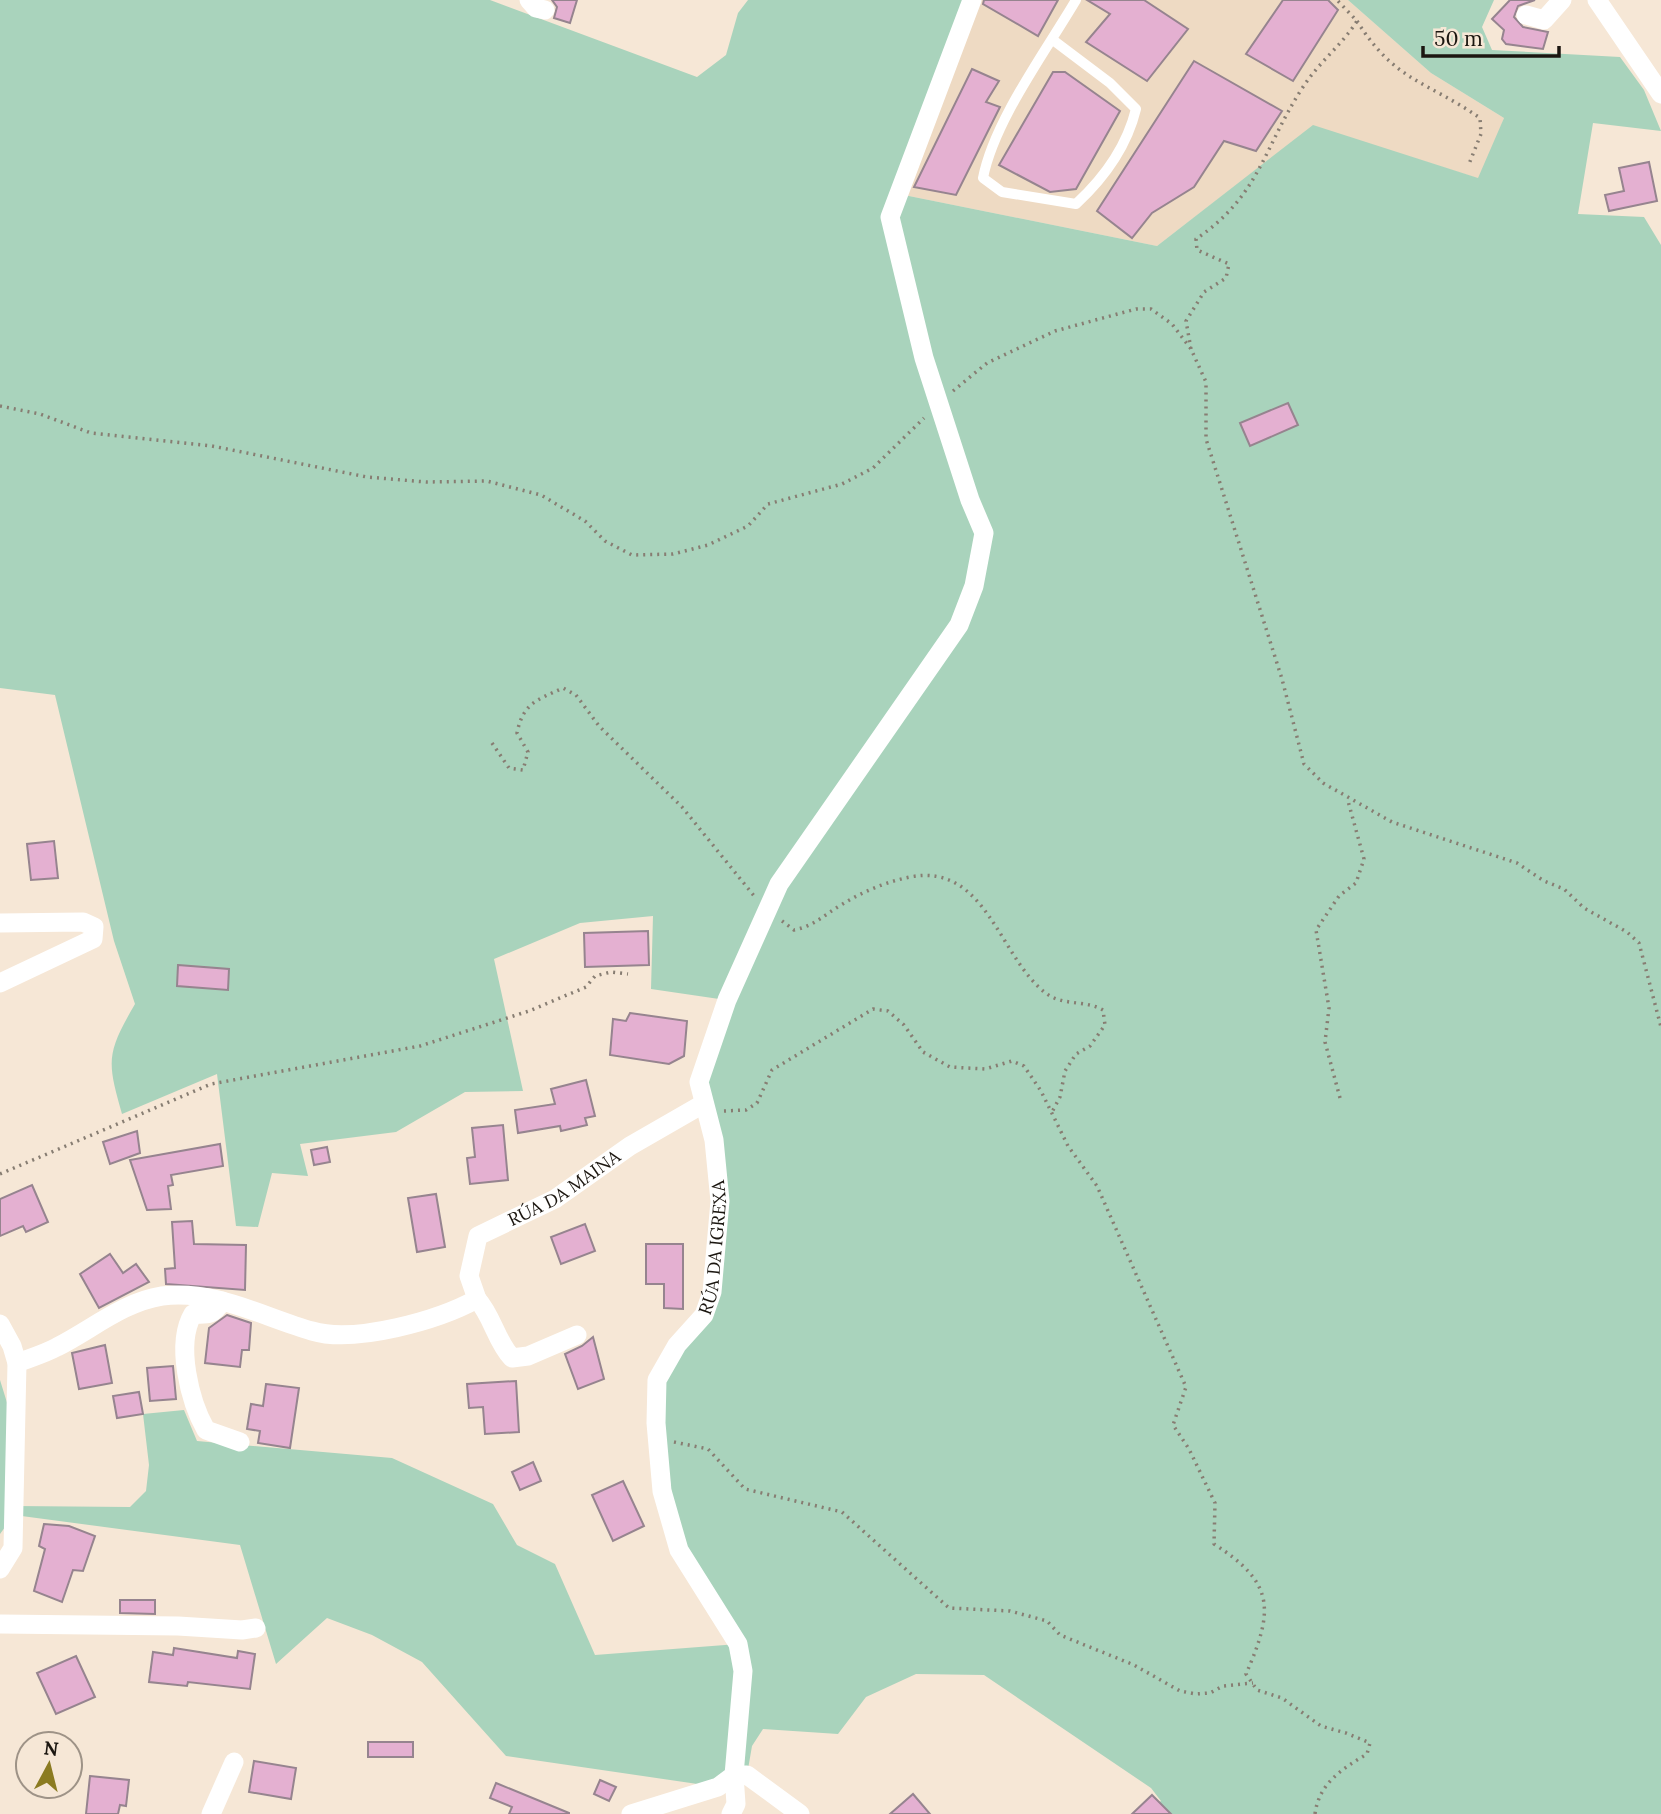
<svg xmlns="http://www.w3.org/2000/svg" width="1661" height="1814" font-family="Lora,serif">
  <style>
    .built { fill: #eedac3 }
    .green { fill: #a9d3bc }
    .building { fill: #e4b0d1; stroke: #96848f; stroke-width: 2 }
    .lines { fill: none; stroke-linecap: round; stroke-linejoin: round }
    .path { stroke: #877d72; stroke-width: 3.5; stroke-dasharray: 2 5; stroke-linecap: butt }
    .lane { stroke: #fff; stroke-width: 10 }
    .street { stroke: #fff; stroke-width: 19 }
    .labels { text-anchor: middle; stroke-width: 5; stroke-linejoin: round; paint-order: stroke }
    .street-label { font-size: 18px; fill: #1b1610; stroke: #f6e7d6 }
  </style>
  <rect width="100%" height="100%" fill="#f6e7d6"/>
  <path class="built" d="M972,0H1348L1431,73L1504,118L1480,179L1313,126L1157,246L899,194Z"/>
  <path class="green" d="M0,0H490L697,77L726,55L738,13L748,0H972L899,194L1157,246L1313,125L1478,178L1504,118L1431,73L1348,0H1494L1482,27L1492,50L1620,57L1644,90L1661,131L1593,123L1578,214L1644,217L1661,245V1814H1145L1161,1801L1151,1788L984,1675L916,1674L866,1697L838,1734L763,1729L752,1746L747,1775L718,1787L506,1756L422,1662L372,1635L327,1618L276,1664L240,1545L14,1515L0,1534V1380L13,1422L14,1506L130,1507L146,1491L149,1465L143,1414L184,1410L197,1441L392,1458L493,1504L517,1545L555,1564L595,1655L738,1644L679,1550L657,1380L704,1315L720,1201L699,1082L726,1000L651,989L653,916L580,923L494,959L523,1091L465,1092L396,1132L300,1144L308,1176L272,1173L258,1227L236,1226L217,1074L122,1114C107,1061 106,1054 135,1004L114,941L55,695L0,688Z"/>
  <g class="building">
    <path d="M552,0H577L570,23L554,18L557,7Z"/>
    <path d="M984,0H1058L1038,36L983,4Z"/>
    <path d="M1087,0H1144L1188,29L1147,81L1086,42L1110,14Z"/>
    <path d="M1283,0H1328L1338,10L1293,81L1246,54Z"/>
    <path d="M1510,0H1535L1518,6L1514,17L1523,27L1548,32L1543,49L1506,44L1502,39L1504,30L1492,19Z"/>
    <path d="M1194,61L1282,111L1256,151L1224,141L1194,187L1152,213L1132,238L1097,211Z"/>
    <path d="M972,69L999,81L986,102L1000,107L956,195L914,187Z"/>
    <path d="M1053,72H1065L1120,111L1076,189L1050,192L999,165Z"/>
    <path d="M1649,162L1657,201L1609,211L1605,195L1624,191L1619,168Z"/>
    <path d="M1288,403L1298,425L1250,446L1240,423Z"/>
    <path d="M54,841L58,878L31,880L27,844Z"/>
    <path d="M648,931L649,965L585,967L584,933Z"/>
    <path d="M178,965L229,969L228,990L177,986Z"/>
    <path d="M630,1013L687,1021L684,1056L669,1064L610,1055L613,1019L626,1021Z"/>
    <path d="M586,1080L595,1116L585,1118L587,1125L561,1131L560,1126L518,1133L515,1110L555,1104L551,1089Z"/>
    <path d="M503,1125L508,1180L470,1184L467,1158L475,1157L472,1128Z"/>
    <path d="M137,1131L140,1153L110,1164L103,1142Z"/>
    <path d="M220,1144L223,1166L171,1175L173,1185L168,1186L171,1209L147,1210L130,1160Z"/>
    <path d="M327,1147L330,1162L314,1165L311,1150Z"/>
    <path d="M32,1185L48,1222L26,1232L23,1226L0,1236V1199Z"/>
    <path d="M436,1194L445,1247L417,1252L408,1198Z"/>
    <path d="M192,1221L194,1244L246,1245L245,1290L166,1284L165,1269L175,1268L172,1222Z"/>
    <path d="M585,1224L595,1251L561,1264L551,1237Z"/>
    <path d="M646,1244H683V1309L664,1308V1284H646Z"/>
    <path d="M110,1254L123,1273L136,1264L149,1282L99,1308L80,1274Z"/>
    <path d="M227,1315L251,1323L249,1350H242L240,1367L205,1363L209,1328Z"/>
    <path d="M593,1337L604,1379L578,1389L565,1354L582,1346Z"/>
    <path d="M105,1345L112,1383L79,1389L72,1353Z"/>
    <path d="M173,1366L176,1399L150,1401L147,1368Z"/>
    <path d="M516,1381L519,1432L485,1434L483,1407L469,1408L467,1384Z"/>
    <path d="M266,1384L299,1388L290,1448L258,1443L260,1431L247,1429L251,1404L263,1406Z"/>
    <path d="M139,1392L143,1414L117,1418L113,1396Z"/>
    <path d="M533,1462L541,1481L520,1490L512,1472Z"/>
    <path d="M623,1481L644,1526L613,1541L592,1495Z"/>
    <path d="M44,1524L69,1526L95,1536L83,1571L73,1570L62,1602L34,1591L45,1549L39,1546Z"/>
    <path d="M120,1600H155V1614L120,1613Z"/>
    <path d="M174,1648L237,1658L238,1651L255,1654L250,1689L188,1682L187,1686L149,1682L153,1652L173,1655Z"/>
    <path d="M76,1656L95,1697L56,1714L37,1673Z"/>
    <rect x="368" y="1742" width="45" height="15"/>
    <path d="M254,1761L296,1768L291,1799L249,1792Z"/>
    <path d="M90,1776L129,1780L126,1806L120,1805L118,1814H86Z"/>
    <path d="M600,1780L616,1787L609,1801L594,1794Z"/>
    <path d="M496,1783L569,1813V1814H509L512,1807L490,1798Z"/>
    <path d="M913,1794L930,1814H890Z"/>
    <path d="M1152,1795L1171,1814H1132Z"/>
  </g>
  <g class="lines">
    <g class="path">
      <path d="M1357,21C1395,82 1427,81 1480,118L1481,134L1469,164"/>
      <path d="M1191,349L1186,321L1204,292L1226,278L1229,264L1197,250L1196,239C1260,196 1264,146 1303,87C1319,62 1342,45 1357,21L1337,0"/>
      <path d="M953,391L987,363L1055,331L1136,309H1151L1172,324L1191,349L1206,382V439L1282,679L1304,764L1323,783L1392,822L1517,863L1544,881L1564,889L1584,908L1627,932L1639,943L1661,1027"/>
      <path d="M0,406L40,414L91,433L212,446L367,477L426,482L487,481L541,495L585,521L605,541L632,555L673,554L708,545L748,526L768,504L842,484L873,468L924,418"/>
      <path d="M492,743L509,768L523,770L528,752L517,733C523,703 537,700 563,688L576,695L599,726L682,807L755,897"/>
      <path d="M782,921L794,930C814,926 824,915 841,905C862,892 885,882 910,877C987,862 999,959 1047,994C1064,1006 1086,1000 1103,1010L1105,1025L1090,1046L1076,1054L1065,1071L1060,1097L1052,1112"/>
      <path d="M1340,1098L1325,1042L1329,1008L1316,930L1339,896L1356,883L1364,859L1348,801"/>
      <path d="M724,1111L746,1110L757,1103L772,1070L873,1009L888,1011L904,1025L923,1052L950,1067L985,1069L1012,1061L1024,1066L1041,1091L1068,1146L1097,1186L1186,1387L1173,1425L1189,1449L1215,1503L1214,1544C1275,1583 1274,1610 1246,1674L1257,1690L1282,1698L1321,1726L1346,1733L1370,1743L1367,1754C1342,1769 1319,1783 1315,1814"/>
      <path d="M0,1174L211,1084L420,1046L529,1011L586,987L595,976L611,972L628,974"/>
      <path d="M674,1442L708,1449L745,1489L842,1512L949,1608L1010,1611L1047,1621L1060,1635L1134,1665L1180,1691L1196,1694L1210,1693L1223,1686L1253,1683"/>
    </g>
    <path class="lane" d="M1053,40L1110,83L1136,109C1127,146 1103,179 1076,204L1002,192L983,178C994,121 1046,51 1076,0"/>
    <g class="street">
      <path d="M529,0L536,8L545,10"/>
      <path d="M1597,0L1661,94"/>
      <path d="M1526,15L1544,20L1562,0"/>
      <path d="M0,923L83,922L94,927L93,939L0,983"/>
      <path d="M477,1299C493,1317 496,1341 512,1358L528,1356L577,1335"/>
      <path d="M222,1301C214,1315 208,1315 193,1314C175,1344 190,1402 206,1430L240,1442"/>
      <path d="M0,1324L12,1346L17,1363L13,1548L0,1569"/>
      <path id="s1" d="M17,1363C30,1358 44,1354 57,1347C91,1330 123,1302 162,1296C214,1289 263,1317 312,1331C355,1344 439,1320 477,1299L469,1276L478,1236L555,1199L630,1146L703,1104"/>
      <path d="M0,1624L178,1626L242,1630L256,1628"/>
      <path d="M211,1814L234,1762"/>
      <path id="s2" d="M631,1814L718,1787L734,1775L743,1671L738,1644L679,1550L662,1491L656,1423L657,1380L677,1345L704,1315L712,1292L720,1201L714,1140L699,1082L727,1000L779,884L959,625L974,586L984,533L970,500L924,358L890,217L972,0"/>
      <path d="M731,1814L736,1804L734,1775H747L800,1814"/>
    </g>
  </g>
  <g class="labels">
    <g class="street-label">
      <text dy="6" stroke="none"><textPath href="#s1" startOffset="651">RÚA DA MAINA</textPath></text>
      <text dy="6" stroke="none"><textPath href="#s2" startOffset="676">RÚA DA IGREXA</textPath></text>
    </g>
  </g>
  <g transform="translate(49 1765) rotate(7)"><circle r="33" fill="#f6e7d6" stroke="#9e9387" stroke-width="2"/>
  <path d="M0-5L12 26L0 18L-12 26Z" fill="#8b7b21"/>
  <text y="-10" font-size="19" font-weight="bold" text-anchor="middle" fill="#1b1610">N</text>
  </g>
  <path d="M1423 46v10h136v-10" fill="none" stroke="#1b1610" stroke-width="3.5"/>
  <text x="1434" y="46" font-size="21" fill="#1b1610" stroke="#f6e7d6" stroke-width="5" paint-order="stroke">50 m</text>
</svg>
